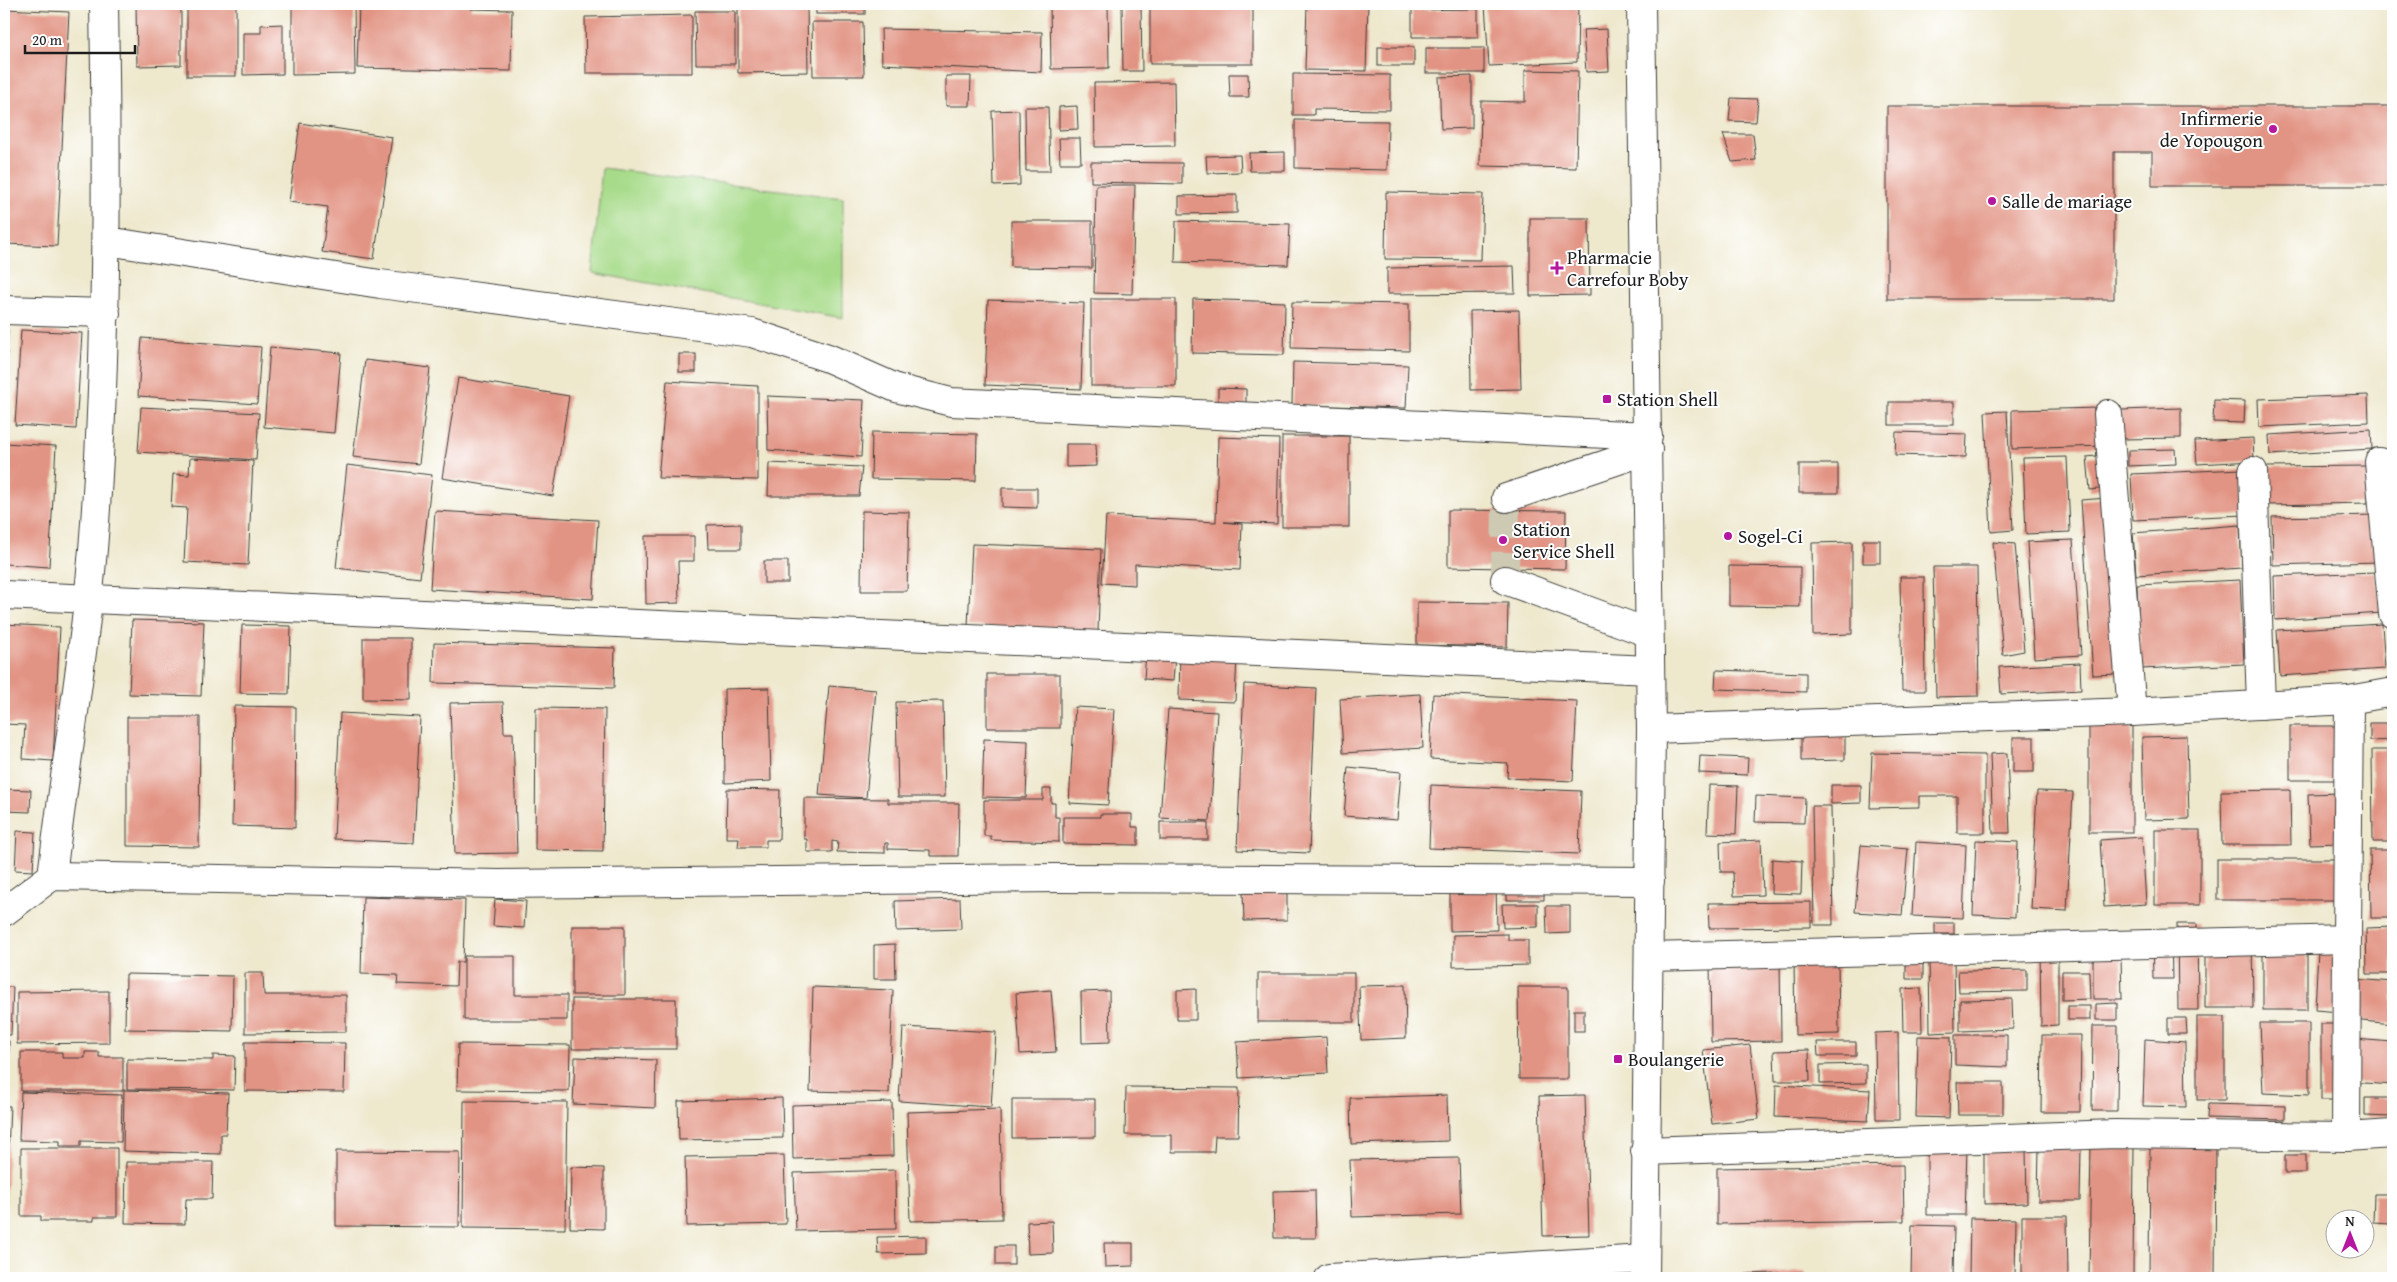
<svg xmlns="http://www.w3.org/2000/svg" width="2397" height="1282" font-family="'Gentium Book Plus',serif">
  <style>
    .green { fill: #a7db8a; stroke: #627c53 }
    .building { fill: #e29484 }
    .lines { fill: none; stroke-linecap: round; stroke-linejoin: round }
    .minor-tunnel { stroke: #cec9b2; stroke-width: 28; stroke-dasharray: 28 14; stroke-linecap: butt }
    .minor-casing { stroke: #3c3b37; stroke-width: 30 }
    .minor { stroke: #fff; stroke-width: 28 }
    .poi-dot { fill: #b5179e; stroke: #fff; stroke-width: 2 }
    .labels { text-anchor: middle; stroke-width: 4; stroke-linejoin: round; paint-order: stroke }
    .poi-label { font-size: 19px; fill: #1c1c1c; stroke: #fff; text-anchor: start }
  </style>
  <rect width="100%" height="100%" fill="#fff"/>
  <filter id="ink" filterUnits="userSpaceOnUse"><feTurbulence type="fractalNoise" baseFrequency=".02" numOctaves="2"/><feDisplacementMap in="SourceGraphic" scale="10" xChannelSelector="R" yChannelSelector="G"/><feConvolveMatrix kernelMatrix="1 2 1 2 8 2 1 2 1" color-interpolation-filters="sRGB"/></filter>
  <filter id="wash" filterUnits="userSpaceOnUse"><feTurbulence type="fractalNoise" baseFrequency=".0096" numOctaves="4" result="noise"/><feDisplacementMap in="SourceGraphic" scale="20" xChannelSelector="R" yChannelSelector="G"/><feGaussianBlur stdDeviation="1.12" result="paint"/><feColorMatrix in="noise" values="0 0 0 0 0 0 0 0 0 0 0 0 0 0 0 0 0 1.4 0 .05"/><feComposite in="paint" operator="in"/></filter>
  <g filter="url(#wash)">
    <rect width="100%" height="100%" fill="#eee8cd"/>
    <path class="green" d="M602,168L843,198V318L592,273Z"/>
    <g id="blocks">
      <g class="building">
        <path d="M136,4H181V65L137,66Z"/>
        <rect x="187" y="4" width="49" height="72"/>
        <path d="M292,4H354L355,74L292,75Z"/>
        <path d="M359,4H471V9L512,10L511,71L357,68Z"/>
        <path d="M738,4H807L808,72L738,73Z"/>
        <rect x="816" y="4" width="49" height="10"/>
        <path d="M1050,4H1108L1109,68L1051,69Z"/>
        <path d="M1122,4H1141L1142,71H1123Z"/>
        <rect x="1150" y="4" width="103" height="60"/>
        <path d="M1307,4H1368L1366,71L1305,70Z"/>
        <path d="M1485,4H1578L1577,62L1489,66Z"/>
        <path d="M4,9L69,12L57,246L4,244Z"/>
        <path d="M1478,9V37H1412V10Z"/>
        <path d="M695,11H735V64H696Z"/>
        <path d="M692,15V73H586L585,17Z"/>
        <path d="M812,22H863L864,76H813Z"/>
        <path d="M283,24V74L243,75V33H261V25Z"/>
        <path d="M881,29L1042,32L1041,72L882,64Z"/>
        <path d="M1607,29L1609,71L1586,72L1583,30Z"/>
        <rect x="1378" y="47" width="36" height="19"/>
        <rect x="1426" y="48" width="58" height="25"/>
        <path d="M1525,70L1578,71L1576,168L1480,166L1481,101L1525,102Z"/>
        <path d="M1229,74H1248L1249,97H1230Z"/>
        <path d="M1293,74L1390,75V110L1314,109V115H1293Z"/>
        <path d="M946,76H971L970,106H946Z"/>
        <path d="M1472,76V128L1441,129L1439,77Z"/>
        <path d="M1174,82L1175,146L1095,147L1094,83Z"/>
        <path d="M1731,98L1758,99L1756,122L1729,121Z"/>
        <path d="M1077,106L1078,129L1059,130V107Z"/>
        <path d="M1887,106H2393V186H2152V152H2114V299H1887Z"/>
        <path d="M1025,107H1048L1050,171H1026Z"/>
        <path d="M1019,110L1020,185L994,186L992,111Z"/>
        <path d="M1295,120L1388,121L1387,170L1295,168Z"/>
        <path d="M300,123L392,137L374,259L322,252L328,207L289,202Z"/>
        <path d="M1723,134H1753L1756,160L1732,162Z"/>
        <path d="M1059,138H1080L1081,163H1060Z"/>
        <path d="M1285,152V171H1250L1249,153Z"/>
        <path d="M1240,155L1241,172L1207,173L1206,156Z"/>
        <path d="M1091,162L1182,163V184L1091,182Z"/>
        <path d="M1096,185H1135L1132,294L1094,293Z"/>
        <path d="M1386,192L1483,194L1481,260L1385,259Z"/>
        <path d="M1237,195V213L1179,214V196Z"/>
        <path d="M1530,218H1589L1590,295L1530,296Z"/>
        <path d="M1011,221H1092V268L1011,267Z"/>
        <path d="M1176,221L1290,224L1288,265L1175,262Z"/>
        <path d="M1514,266L1515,293L1387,294V268Z"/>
        <rect x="1091" y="299" width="85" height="87"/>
        <path d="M1193,299L1285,302L1284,355L1192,353Z"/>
        <path d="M988,300L1084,303L1081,389L985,385Z"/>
        <path d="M1292,302L1409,304V351L1291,348Z"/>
        <path d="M1519,310L1521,389L1471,390L1470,311Z"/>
        <path d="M4,329H8L5,425H4Z"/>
        <path d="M21,330L82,333L76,429L15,425Z"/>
        <path d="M142,338L261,347L257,404L138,396Z"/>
        <path d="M270,347L341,353L334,433L264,427Z"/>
        <rect x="679" y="354" width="17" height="18"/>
        <path d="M365,360L430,368L419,464L353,457Z"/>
        <path d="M1293,362L1408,365L1406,408L1292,405Z"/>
        <path d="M458,378L569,396L553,496L442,478Z"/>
        <path d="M667,381L758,386V480L658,478Z"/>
        <path d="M1218,388L1246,389V408L1218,407Z"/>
        <path d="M2368,395L2369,422L2259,427L2258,399Z"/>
        <path d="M767,396L864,400L861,457L768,450Z"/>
        <path d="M2214,400L2245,401L2244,423L2213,422Z"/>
        <rect x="1889" y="402" width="65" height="23"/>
        <path d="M141,407L259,413L256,460L138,452Z"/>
        <path d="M2101,408L2103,446L2012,449V410Z"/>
        <path d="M2181,408V438L2122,439L2121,410Z"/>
        <path d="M2007,411L2013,530L1991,532L1985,412Z"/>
        <path d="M2371,429L2372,449L2270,455L2269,435Z"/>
        <path d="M872,432L977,434L976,481L871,479Z"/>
        <path d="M1896,432L1967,434L1966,457L1895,455Z"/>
        <rect x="1282" y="436" width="67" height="91"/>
        <path d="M1218,437L1279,439L1277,524L1224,522L1242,524L1240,570L1135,564V585L1102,583L1106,516L1216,522Z"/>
        <path d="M2253,438L2254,461L2197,464L2195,441Z"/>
        <path d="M4,443L56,446L49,567L4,564Z"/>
        <path d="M1066,444H1096L1097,466L1066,467Z"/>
        <path d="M2175,449L2176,464L2128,466V450Z"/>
        <path d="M2104,455L2107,488L2090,490L2087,457Z"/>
        <path d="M2067,457L2070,532L2026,534L2023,458Z"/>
        <path d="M190,458L253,461L248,565L184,562L187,508L171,507L173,474L189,475Z"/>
        <path d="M769,463L862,467L859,496H768Z"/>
        <rect x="1799" y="464" width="39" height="29"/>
        <path d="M347,465L432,475L420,578L336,568Z"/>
        <path d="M2368,466V503L2268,505L2267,467Z"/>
        <path d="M2242,469L2245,515L2133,520L2131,474Z"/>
        <path d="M1002,488H1037V508L1002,507Z"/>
        <path d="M2108,498L2120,674L2093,675L2081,500Z"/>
        <path d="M1448,510L1566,511L1565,569L1448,567Z"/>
        <path d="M435,511L598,520L593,599L430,589Z"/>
        <path d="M862,511L909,512L907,591H861Z"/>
        <path d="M2378,515L2379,562L2273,565L2272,517Z"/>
        <path d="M741,524V549H708L707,525Z"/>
        <path d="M2240,525L2242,568L2136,575L2133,533Z"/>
        <path d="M645,536H694V561H678L679,603L646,604Z"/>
        <rect x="1863" y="540" width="17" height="23"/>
        <path d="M2073,540L2081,655L2034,658L2027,542Z"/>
        <path d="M1852,542V634L1813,635L1812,543Z"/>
        <path d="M1993,542L2015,544L2024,651L2003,655Z"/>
        <path d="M972,544L1101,549L1098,631L968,626Z"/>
        <rect x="764" y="561" width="24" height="22"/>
        <path d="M1729,566L1800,567V607L1729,606Z"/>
        <path d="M1933,567H1977L1979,696L1936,697Z"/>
        <path d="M2375,572L2382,613L2275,620L2274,576Z"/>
        <path d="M1900,577H1924L1925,691H1902Z"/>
        <path d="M2240,580L2244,664L2141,669L2137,585Z"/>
        <path d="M1417,602L1508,603L1507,647L1417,645Z"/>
        <path d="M132,620L204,622L201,696L129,694Z"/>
        <path d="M4,624L60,627L53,761L23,759L25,725L4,724Z"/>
        <path d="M2382,624L2385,669L2280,676L2277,630Z"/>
        <path d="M242,625L291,626L289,694L240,693Z"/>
        <path d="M363,638H411V700L363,699Z"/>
        <path d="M434,643L615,648L614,688L433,683Z"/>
        <path d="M1180,652L1237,655L1235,702L1179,700Z"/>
        <path d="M1146,653L1175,656L1173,681L1144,679Z"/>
        <path d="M2080,663L2081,690L2001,694L1999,667Z"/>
        <path d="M1716,670L1806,673V692L1715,689Z"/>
        <rect x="987" y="674" width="73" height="54"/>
        <path d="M1244,684L1316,688L1309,853L1237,850Z"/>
        <path d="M829,686L876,690L866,798L819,795Z"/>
        <path d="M769,688L771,781L725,783L724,689Z"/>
        <path d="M1420,694L1423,748L1343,753L1340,699Z"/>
        <path d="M1433,694L1577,701L1573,781L1507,778L1508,763L1430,759Z"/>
        <path d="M943,701L945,797H898L896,702Z"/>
        <path d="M503,702L504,733H513L517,853L455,854L450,703Z"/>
        <path d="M234,706L296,707L295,828L232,826Z"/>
        <path d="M1075,707L1114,709L1108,805L1069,803Z"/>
        <path d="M536,708L605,709L603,851L535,850Z"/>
        <path d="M1168,709L1217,712L1210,821L1160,818Z"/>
        <path d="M340,713L420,717L414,843L334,839Z"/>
        <path d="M127,717H200L199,847L127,846Z"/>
        <path d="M2370,723H2393V740L2370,741Z"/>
        <rect x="2089" y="725" width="43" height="107"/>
        <rect x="2290" y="726" width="49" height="54"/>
        <path d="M1801,733H1845V760L1801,761Z"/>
        <path d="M2187,736L2189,819L2144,820L2142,737Z"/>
        <rect x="2013" y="737" width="21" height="35"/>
        <path d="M984,739L1028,741L1026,798L982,797Z"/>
        <path d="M2372,750H2393V842H2373Z"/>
        <path d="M1872,753L1985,755V833H1957V796H1919V807L1870,808Z"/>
        <path d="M2007,753L2010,833H1993L1990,754Z"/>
        <path d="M1700,756L1748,758L1747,775L1699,773Z"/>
        <path d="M1348,767L1401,772L1397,820L1344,816Z"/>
        <path d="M1431,785L1581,791L1579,854L1429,848Z"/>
        <path d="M1709,785L1738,786L1736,834L1707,833Z"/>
        <path d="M1831,785H1861V803L1831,804Z"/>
        <path d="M4,789L31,790L30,812L4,811Z"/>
        <path d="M727,789L780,790L779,840H766V847H738L739,838H726Z"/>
        <path d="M1043,789H1051V803H1055V817H1059V842L991,840V836H984V800H1043Z"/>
        <path d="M2290,790L2291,845H2222L2221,791Z"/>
        <path d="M2037,791L2073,792L2067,911L2031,909Z"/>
        <path d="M2341,793V843L2310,844L2308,794Z"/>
        <path d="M1756,796L1805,798L1804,823L1755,822Z"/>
        <path d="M804,798L888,799V803H959L958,856H930V850L888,849V843H885V853L837,852L838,842L832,841V852H807V839H804Z"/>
        <path d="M1812,806H1831L1833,925H1814Z"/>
        <path d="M1100,814H1132V827H1138V845L1063,844V817H1100Z"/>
        <rect x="1160" y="822" width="48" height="18"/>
        <rect x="2155" y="830" width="45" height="75"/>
        <path d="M17,831L35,832L33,871L15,870Z"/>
        <path d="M2142,837L2146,904L2104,907L2100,840Z"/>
        <path d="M1761,840L1763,895L1734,896L1733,872H1721L1720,842Z"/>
        <path d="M1976,840L2018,842L2015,917L1973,915Z"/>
        <path d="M1916,842L1966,845L1963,918L1912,916Z"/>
        <path d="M1861,845L1908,849L1902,915L1855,912Z"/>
        <path d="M2370,850H2393V918H2371Z"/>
        <path d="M1772,859L1802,861L1801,894L1771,893Z"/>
        <rect x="2217" y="859" width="121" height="41"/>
        <path d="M1450,884H1496L1497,930L1450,931Z"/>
        <path d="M1544,886V900H1507V887Z"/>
        <path d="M1287,892V920L1244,921L1243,893Z"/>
        <path d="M363,897L465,900L463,962H457L456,986L397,984L398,975L361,974Z"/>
        <path d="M495,899L526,901L524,928L493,926Z"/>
        <path d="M960,899L961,929L896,931L895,901Z"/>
        <path d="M1811,902V927L1709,928L1708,903Z"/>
        <path d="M1502,904H1538V927L1503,928Z"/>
        <path d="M1546,906H1570V933L1547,934Z"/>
        <rect x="1935" y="923" width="19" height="11"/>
        <path d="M2177,924H2197L2198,1010H2178Z"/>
        <rect x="572" y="926" width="53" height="69"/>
        <path d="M2393,927V974H2367L2366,928Z"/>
        <path d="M2319,929L2344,930L2340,1012L2315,1010Z"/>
        <path d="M1508,934V940H1528V965L1453,967V935Z"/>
        <path d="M2152,934H2171L2172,979H2153Z"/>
        <rect x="2263" y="934" width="44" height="76"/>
        <path d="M2252,935L2253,1008H2205V936Z"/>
        <path d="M895,944L896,979H874V945Z"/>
        <path d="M2040,946H2058V1025L2041,1026Z"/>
        <path d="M1923,954V979H1906V955Z"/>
        <path d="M464,956H515V995H567V1020H464Z"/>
        <path d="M1954,956L1955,1032L1930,1033L1929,957Z"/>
        <path d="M2121,956L2122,999H2093V957Z"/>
        <path d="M1780,959L1781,1041L1711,1042L1710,960Z"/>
        <path d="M1794,959H1838L1839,1034L1795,1035Z"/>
        <path d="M2027,970V991L1959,992L1958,971Z"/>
        <path d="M2062,971H2089L2090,999L2062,1000Z"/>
        <path d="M245,973H263L264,995H346V1032L245,1033Z"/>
        <rect x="1258" y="973" width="96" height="49"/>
        <path d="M126,974L233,976L232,1031L125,1029Z"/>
        <path d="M2355,979L2393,982V1024L2352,1020Z"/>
        <path d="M1405,985L1406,1038L1361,1040L1359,986Z"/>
        <path d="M4,987H13L11,1035H4Z"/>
        <path d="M813,987L893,990L889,1093L810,1091Z"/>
        <path d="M1518,987H1568V1079H1519Z"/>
        <path d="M1921,988L1922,1032H1903L1902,989Z"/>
        <path d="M1196,989V1020H1177V990Z"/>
        <path d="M1051,990L1056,1052L1020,1054L1016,993Z"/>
        <path d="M109,991V1043L17,1044V992Z"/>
        <path d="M1109,991L1110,1042L1082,1043L1081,992Z"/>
        <rect x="572" y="999" width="104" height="50"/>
        <path d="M2012,999L2013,1029L1960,1031V1000Z"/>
        <path d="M2117,1003V1020H2096V1004Z"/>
        <rect x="2068" y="1006" width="22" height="14"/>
        <rect x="1574" y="1010" width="10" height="21"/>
        <rect x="2197" y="1017" width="28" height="83"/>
        <path d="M2168,1018H2186L2187,1034H2168Z"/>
        <path d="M2260,1023H2309V1095L2263,1093Z"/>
        <rect x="2321" y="1024" width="23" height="76"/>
        <path d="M2093,1026H2118L2117,1111H2092Z"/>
        <path d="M903,1027L996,1032L991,1107L899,1101Z"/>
        <path d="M1898,1032L1899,1120H1876L1875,1033Z"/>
        <path d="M1955,1035H2007V1067L1955,1065Z"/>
        <path d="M2042,1035H2081L2080,1112H2041Z"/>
        <path d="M1918,1036L1951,1037L1949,1118L1916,1117Z"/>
        <path d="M1326,1037L1328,1073L1239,1078L1237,1042Z"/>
        <path d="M2145,1039L2185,1042L2186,1107L2143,1106Z"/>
        <path d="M2354,1039L2393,1042V1085L2350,1082Z"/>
        <path d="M4,1041H9L8,1086H4Z"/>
        <path d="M245,1042L345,1043L344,1092L245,1091Z"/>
        <path d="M1817,1042H1856V1056H1818Z"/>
        <path d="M458,1044L570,1045L569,1091L457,1090Z"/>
        <path d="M1750,1045L1759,1119L1712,1124L1703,1050Z"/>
        <path d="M1809,1050L1810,1081H1775L1774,1051Z"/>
        <path d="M21,1052H62V1058H85V1052H99V1057H123V1091H21Z"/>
        <path d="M213,1055L235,1056L234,1090L127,1089V1059L213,1060Z"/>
        <path d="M575,1057L656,1060L655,1108L573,1104Z"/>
        <path d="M1866,1064V1083L1820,1084V1065Z"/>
        <path d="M1957,1082H2003V1115H1958Z"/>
        <path d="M1776,1085L1870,1090L1868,1121L1775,1117Z"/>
        <path d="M1126,1087L1239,1088L1238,1136H1215L1214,1152H1172V1135H1125Z"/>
        <path d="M124,1090L228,1093L226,1134H221V1154L123,1151Z"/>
        <path d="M21,1092L122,1095L121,1142L81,1141V1146H60V1141L19,1140Z"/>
        <path d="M1447,1095L1448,1141L1351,1144L1350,1098Z"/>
        <path d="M1585,1095L1589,1235L1543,1236L1539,1096Z"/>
        <path d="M782,1098L783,1138L679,1140L678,1101Z"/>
        <path d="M2365,1098H2393V1117L2365,1116Z"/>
        <path d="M1012,1099H1095V1137L1012,1138Z"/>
        <path d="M464,1101L567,1102L565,1229L463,1228Z"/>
        <path d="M892,1102L893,1156L793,1159L792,1105Z"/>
        <path d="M2208,1104L2285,1106V1120L2207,1118Z"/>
        <path d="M4,1106H10L5,1220H4Z"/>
        <path d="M1000,1109L1002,1219L910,1221L907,1112Z"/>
        <path d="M2150,1140L2216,1141L2215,1278H2149Z"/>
        <path d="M2091,1143H2134L2133,1278H2089Z"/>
        <path d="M2039,1146H2081L2080,1201H2038Z"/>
        <path d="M21,1148H117V1217H94V1221H41V1216H21Z"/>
        <path d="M1967,1148L1965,1215H1927V1153Z"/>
        <path d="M2026,1149L2027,1203L1984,1204V1150Z"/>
        <path d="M336,1151L460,1152L459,1227L336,1226Z"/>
        <path d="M784,1155L786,1224L687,1226L685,1157Z"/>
        <rect x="2285" y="1155" width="21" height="18"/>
        <path d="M1459,1158L1461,1214L1352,1217L1350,1160Z"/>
        <path d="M126,1162H213L212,1199H186L185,1224L125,1223Z"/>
        <path d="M1903,1165L1904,1221L1717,1224V1168Z"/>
        <path d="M571,1167L604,1168V1229L570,1228Z"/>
        <path d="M895,1170L896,1229L796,1231L794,1173Z"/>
        <path d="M1315,1190L1316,1238H1274L1273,1191Z"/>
        <path d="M2374,1194H2392L2390,1224L2373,1223Z"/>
        <path d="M2022,1216H2067L2068,1278H2022Z"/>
        <path d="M1970,1218L2016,1219L2015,1278H1969Z"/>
        <path d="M1052,1221L1053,1253L1028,1254L1027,1222Z"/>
        <path d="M1912,1225L1954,1226L1953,1278H1911Z"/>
        <path d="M926,1236V1253L878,1254L877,1237Z"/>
        <path d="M1104,1243H1133V1266L1105,1267Z"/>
        <rect x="996" y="1246" width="18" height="19"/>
        <path d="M1805,1272V1278H1746V1274Z"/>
        <rect x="1720" y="1276" width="18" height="2"/>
      </g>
    </g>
  </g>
  <g filter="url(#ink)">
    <use href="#blocks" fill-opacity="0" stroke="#3c3b37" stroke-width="1"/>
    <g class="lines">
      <path class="minor-tunnel" d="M1505,580L1506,498"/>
      <g class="minor-casing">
        <g id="minor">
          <path d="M1641,4L1651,729L1645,1278"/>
          <path d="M107,241L380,284L752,333L828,358L896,388L951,402L1648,436"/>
          <path d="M4,310L106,313"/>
          <path d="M2108,414L2132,712"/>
          <path d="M2379,462L2393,614"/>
          <path d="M2253,471L2261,705"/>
          <path d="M1506,498L1648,450"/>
          <path d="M1505,580L1649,633"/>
          <path d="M4,595L1650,670"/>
          <path d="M1651,729L2132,712L2349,700L2393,692"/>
          <path d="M52,876C66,758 87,641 95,523C107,350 107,177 104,4"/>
          <path d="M4,912L52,876L499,884L1056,878L1650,881"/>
          <path d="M1649,957L2347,939L2349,700"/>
          <path d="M2346,1137L2347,939"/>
          <path d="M1645,1151L2115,1134L2346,1137L2393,1134"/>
          <path d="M1329,1278L1645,1259"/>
        </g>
      </g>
      <use href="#minor" class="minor"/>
    </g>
  </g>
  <g class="poi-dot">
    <circle cx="2273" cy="129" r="5"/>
    <circle cx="1992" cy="201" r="5"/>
    <path d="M1554.5 260.5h5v5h5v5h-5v5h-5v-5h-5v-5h5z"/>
    <rect x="1602" y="394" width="10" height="10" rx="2.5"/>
    <circle cx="1728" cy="536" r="5"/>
    <circle cx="1503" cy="540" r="5"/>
    <rect x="1613" y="1054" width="10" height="10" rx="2.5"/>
  </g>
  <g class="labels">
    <g class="poi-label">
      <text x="2263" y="125" text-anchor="end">Infirmerie<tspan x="2263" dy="22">de Yopougon</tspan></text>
      <text x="2002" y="208">Salle de mariage</text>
      <text x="1567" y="264">Pharmacie<tspan x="1567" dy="22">Carrefour Boby</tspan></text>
      <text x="1617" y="406">Station Shell</text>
      <text x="1513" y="536">Station<tspan x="1513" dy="22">Service Shell</tspan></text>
      <text x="1738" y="543">Sogel-Ci</text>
      <text x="1628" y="1066">Boulangerie</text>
    </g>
  </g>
  <rect width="2397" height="1282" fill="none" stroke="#fff" stroke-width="20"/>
  <g transform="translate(2350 1234)"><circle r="24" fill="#ffffff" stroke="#a4a4a4"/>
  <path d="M0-4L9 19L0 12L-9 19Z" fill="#b5179e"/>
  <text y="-8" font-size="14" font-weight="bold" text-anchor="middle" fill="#1c1c1c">N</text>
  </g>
  <path d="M25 45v8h110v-8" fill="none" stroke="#1c1c1c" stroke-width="2.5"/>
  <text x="32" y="45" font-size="15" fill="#1c1c1c" stroke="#ffffff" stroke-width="4" paint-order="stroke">20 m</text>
</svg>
